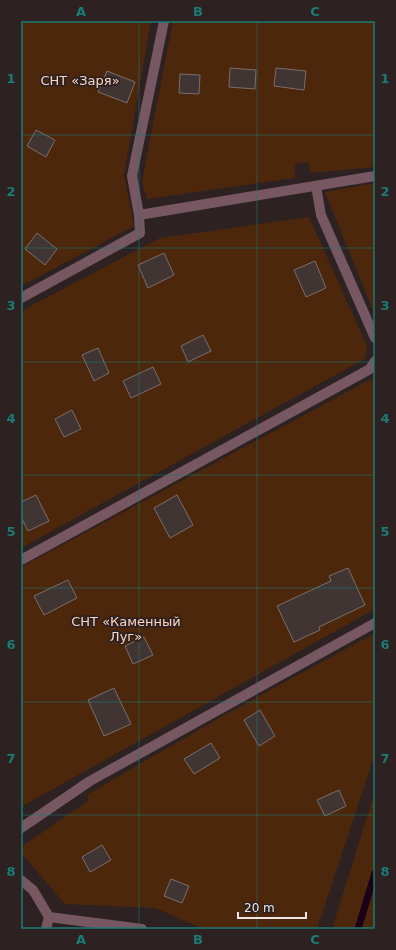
<svg xmlns="http://www.w3.org/2000/svg" width="396" height="950" font-family="'DejaVu Sans',sans-serif">
  <style>
    .green { fill: #4d270c }
    .lines { fill: none; stroke-linecap: round; stroke-linejoin: round }
    .stream { stroke: #1c0016; stroke-width: 7 }
    .building { fill: #403532; stroke: #7b6e6b }
    .minor { stroke: #765762; stroke-width: 10 }
    .grid { fill: none; stroke: #1a7c74; stroke-width: 1; stroke-opacity: 0.55 }
    .labels { text-anchor: middle; stroke-width: 3.5; stroke-linejoin: round; paint-order: stroke }
    .park-label { font-size: 13px; fill: #fbd6c0; stroke: #2d2122 }
    .neatline { fill: none; stroke: #1a7c74; stroke-width: 1.5 }
    .grid-label { font-size: 13px; text-anchor: middle; font-weight: bold; fill: #1a7c74 }
  </style>
  <rect width="100%" height="100%" fill="#2d2122"/>
  <g class="green">
    <path d="M21,21H151L124,175L134,226L21,286Z"/>
    <path d="M173,21H375V167L311,173L308,162L295,164V178L147,199L142,181Z"/>
    <path d="M375,183V315L325,192Z"/>
    <path d="M309,217L367,346L366,358L21,548V311L160,238Z"/>
    <path d="M375,377V609L21,807V567Z"/>
    <path d="M375,633V754L317,929H204L155,908L65,904L21,853V847L88,801V794L221,717Z"/>
    <path d="M375,791V929H332Z"/>
  </g>
  <g class="lines">
    <path class="stream" d="M358,929L375,873"/>
  </g>
  <g class="building">
    <path d="M230,68L256,70L255,89L229,87Z"/>
    <path d="M276,68L306,71L304,90L274,86Z"/>
    <path d="M107,71L135,82L127,103L98,92Z"/>
    <path d="M180,74L200,75L199,94L179,93Z"/>
    <path d="M36,130L55,140L46,157L27,146Z"/>
    <path d="M37,233L57,249L45,265L25,249Z"/>
    <path d="M164,253L174,275L148,288L138,265Z"/>
    <path d="M315,261L326,288L306,297L294,270Z"/>
    <path d="M203,335L211,351L188,362L181,346Z"/>
    <path d="M98,348L109,373L94,381L82,355Z"/>
    <path d="M153,367L161,384L131,398L123,381Z"/>
    <path d="M72,410L81,429L64,437L55,419Z"/>
    <path d="M36,495L49,521L28,531L21,517V502Z"/>
    <path d="M177,495L193,525L170,538L154,508Z"/>
    <path d="M348,568L365,605L319,627L320,630L294,642L277,606L331,581L329,576Z"/>
    <path d="M68,580L77,598L44,615L34,596Z"/>
    <path d="M144,637L153,655L133,664L125,646Z"/>
    <path d="M114,688L131,724L104,736L88,700Z"/>
    <path d="M260,710L275,736L259,746L244,720Z"/>
    <path d="M211,743L220,758L194,774L184,759Z"/>
    <path d="M339,790L346,806L325,816L317,800Z"/>
    <path d="M102,845L111,860L90,872L82,857Z"/>
    <path d="M171,879L189,886L182,903L164,896Z"/>
  </g>
  <g class="lines">
    <g class="minor">
      <path d="M316,186L321,215L375,338"/>
      <path d="M139,215L375,176"/>
      <path d="M21,298L140,233L139,215L132,176L164,21"/>
      <path d="M21,560L370,369L375,361"/>
      <path d="M21,828L90,781L375,623"/>
      <path d="M21,880L33,890L49,917"/>
      <path d="M49,917L142,929"/>
      <path d="M46,929L49,917"/>
    </g>
  </g>
  <path class="grid" d="M139,21V929M257,21V929M21,135H375M21,248H375M21,362H375M21,475H375M21,588H375M21,702H375M21,815H375"/>
  <g class="labels">
    <g class="park-label">
      <text x="80" y="85">СНТ «Заря»</text>
      <text x="126" y="626">СНТ «Каменный<tspan x="126" dy="15">Луг»</tspan></text>
    </g>
  </g>
  <rect width="396" height="950" fill="none" stroke="#2d2122" stroke-width="44"/>
  <path d="M238 912v6h68v-6" fill="none" stroke="#eee6e7" stroke-width="2"/>
  <text x="244" y="912" font-size="12" fill="#eee6e7" stroke="#2d2122" stroke-width="3" paint-order="stroke">20 m</text>
  <rect x="22" y="22" width="352" height="906" class="neatline"/>
  <g class="grid-label">
    <text x="81" y="16">A</text>
    <text x="198" y="16">B</text>
    <text x="315" y="16">C</text>
    <text x="11" y="83">1</text>
    <text x="385" y="83">1</text>
    <text x="11" y="196">2</text>
    <text x="385" y="196">2</text>
    <text x="11" y="310">3</text>
    <text x="385" y="310">3</text>
    <text x="11" y="423">4</text>
    <text x="385" y="423">4</text>
    <text x="11" y="536">5</text>
    <text x="385" y="536">5</text>
    <text x="11" y="649">6</text>
    <text x="385" y="649">6</text>
    <text x="11" y="763">7</text>
    <text x="385" y="763">7</text>
    <text x="11" y="876">8</text>
    <text x="385" y="876">8</text>
    <text x="81" y="944">A</text>
    <text x="198" y="944">B</text>
    <text x="315" y="944">C</text>
  </g>
</svg>
